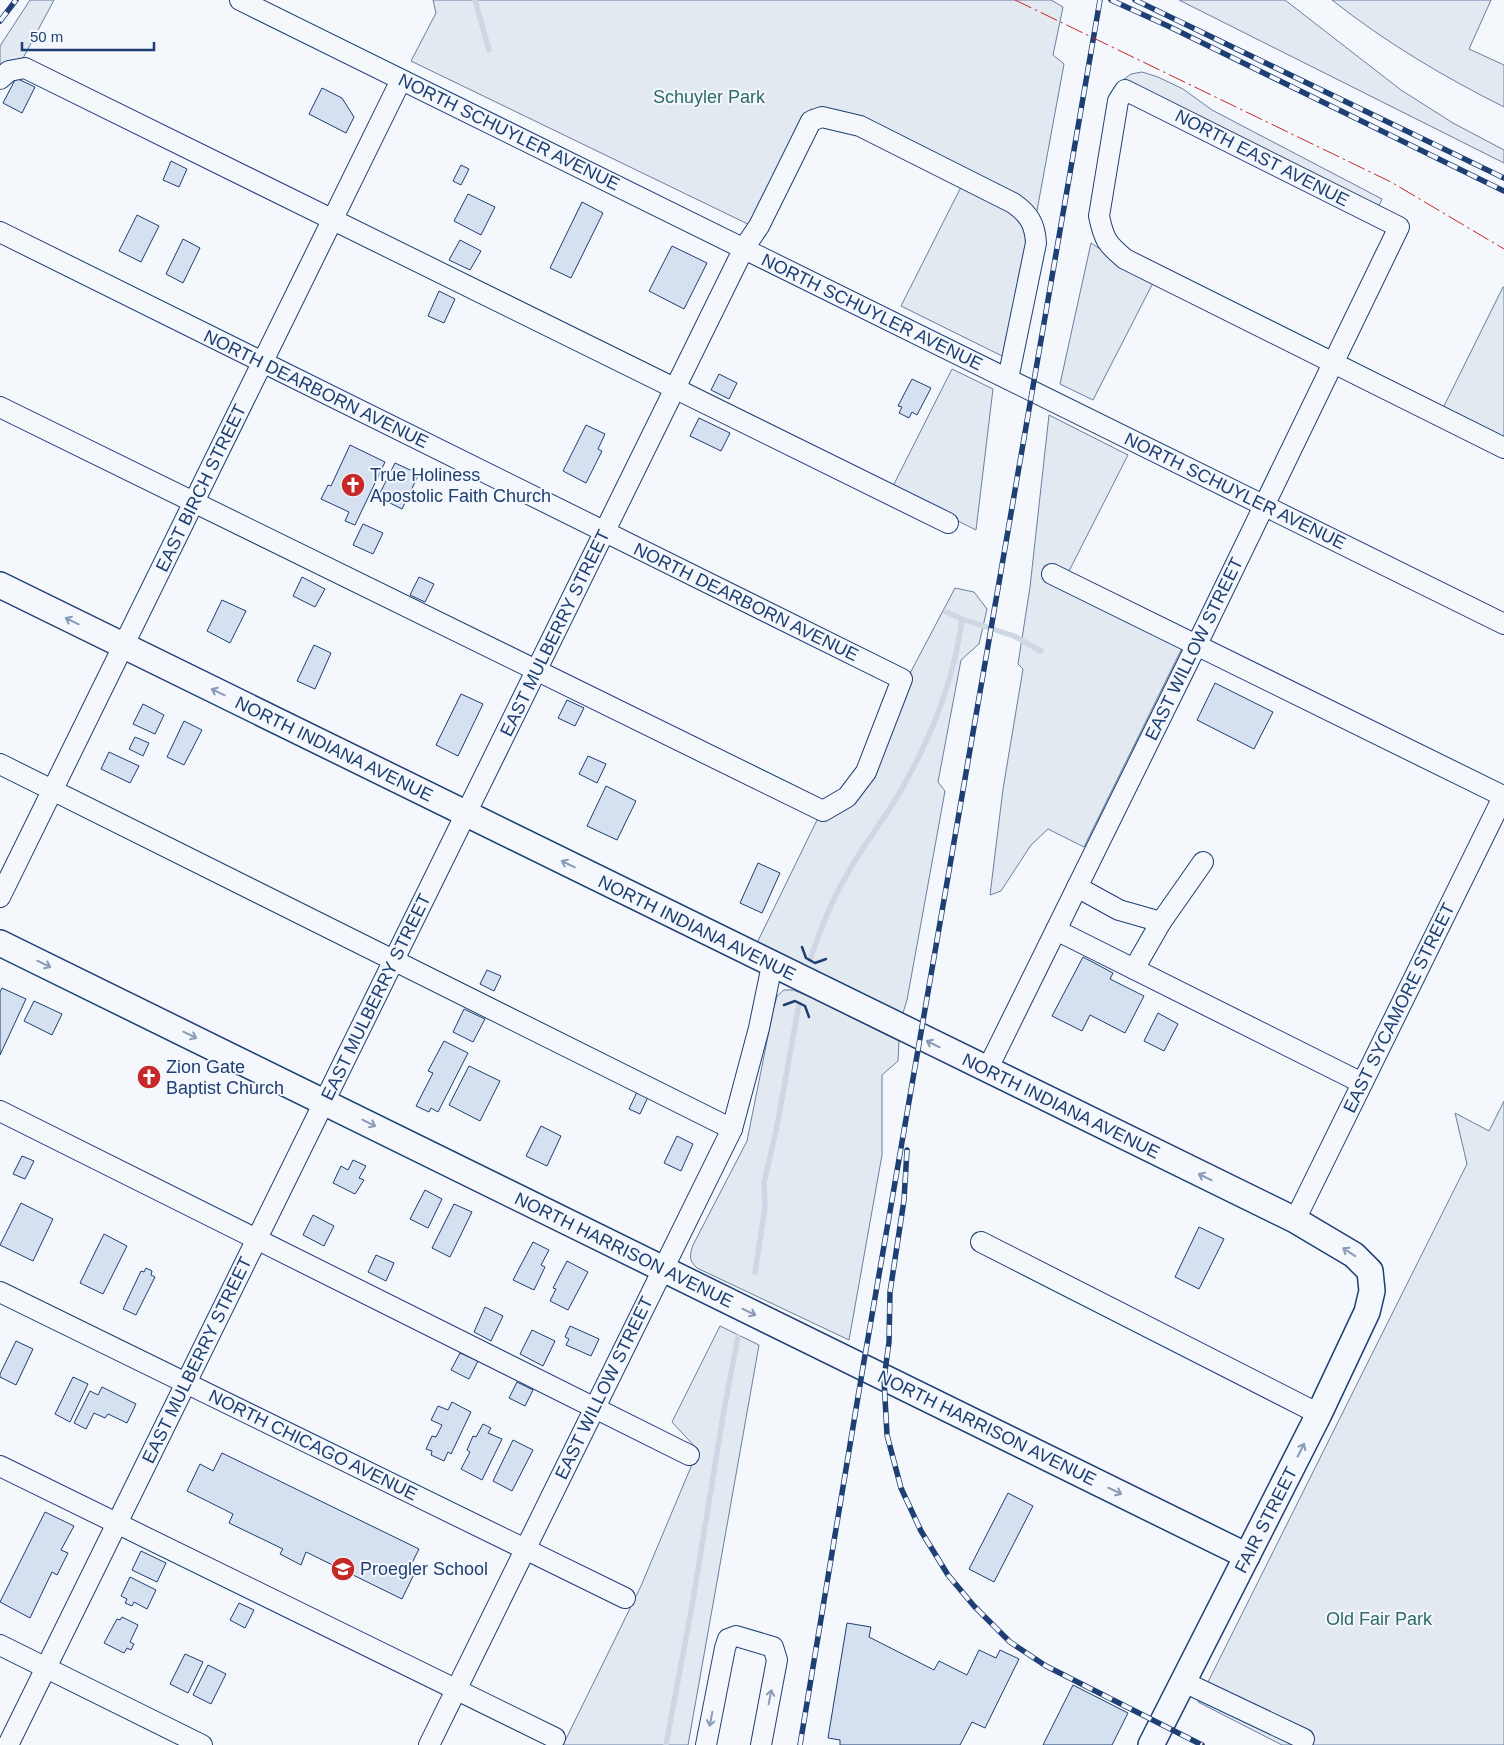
<svg xmlns="http://www.w3.org/2000/svg" width="1504" height="1745" font-family="Helvetica,sans-serif">
  <style>
    .green { fill: #e3e9f0; stroke: #687fa3 }
    .lines { fill: none; stroke-linecap: round; stroke-linejoin: round }
    .stream { stroke: #cfd7e4; stroke-width: 5.5 }
    .building { fill: #d5e0f0; stroke: #1d3f73 }
    .minor-casing { stroke: #1d3f73; stroke-width: 22 }
    .major-casing { stroke: #1d3f73; stroke-width: 28 }
    .minor { stroke: #f4f7fb; stroke-width: 20 }
    .major { stroke: #f4f7fb; stroke-width: 25 }
    .rail-casing { stroke: #1d3f73; stroke-width: 5.5 }
    .rail { stroke: #f4f7fb; stroke-width: 4; stroke-dasharray: 11; stroke-linecap: butt }
    .wall { stroke: #1d3f73; stroke-width: 2.5 }
    .power { stroke: #c62828; stroke-width: 1; stroke-dasharray: 18 4 2.5 4; stroke-linecap: butt }
    .oneway { stroke: #889bb7 }
    .labels { text-anchor: middle; stroke-width: 4; stroke-linejoin: round; paint-order: stroke }
    .park-label { font-size: 18px; fill: #2c6c60; stroke: #f4f7fb }
    .street-label { font-size: 18px; fill: #1d3f73; stroke: #f4f7fb }
    .poi-label { font-size: 18px; fill: #1d3f73; stroke: #f4f7fb; text-anchor: start }
  </style>
  <rect width="100%" height="100%" fill="#f4f7fb"/>
  <g class="green">
    <path d="M30,0H54L21,62L0,71V46Z"/>
    <path d="M433,0H1051L1063,7L1053,55L1064,64L1036,216L846,116L811,109L754,227L411,61L436,13Z"/>
    <path d="M1179,0H1285L1401,90L1453,123L1504,150V163Z"/>
    <path d="M1332,0H1491L1469,49L1504,65V107C1444,77 1385,42 1332,0Z"/>
    <path d="M1142,72L1158,77L1183,89L1212,110L1382,199L1378,208L1123,80L1131,74Z"/>
    <path d="M962,185L1005,204L1030,231L1010,341L1002,356L901,306Z"/>
    <path d="M1091,243L1121,263L1155,279L1093,400L1060,384Z"/>
    <path d="M1503,287H1504V441L1442,410Z"/>
    <path d="M952,369L993,389L976,530L892,488Z"/>
    <path d="M1049,415L1128,455L1067,575L1183,646L1084,847L1048,829L1031,845L1001,891L990,895L1003,789L1023,669L1018,664L1030,587Z"/>
    <path d="M955,588L974,592L987,609L979,644L961,660L938,782L945,791L907,1000L902,1016L756,945L818,818L832,814L907,679Z"/>
    <path d="M784,990H793L808,996L899,1041L898,1061L882,1075V1155L849,1340L697,1268C688,1260 690,1255 693,1245L747,1141L773,1011L777,996Z"/>
    <path d="M1504,1101V1745H1282L1198,1702L1467,1164L1455,1113L1489,1131Z"/>
    <path d="M720,1326L759,1345L688,1745H563L641,1586L698,1450L672,1422Z"/>
  </g>
  <g class="lines">
    <g class="stream">
      <path d="M475,0L489,50"/>
      <path d="M946,612L962,619L1014,636L1041,651"/>
      <path d="M810,960C819,933 829,906 844,880C859,851 880,825 897,797C929,743 954,681 962,619"/>
      <path d="M755,1272L765,1207L764,1183L776,1131L799,1004"/>
      <path d="M666,1745L692,1606L724,1410L738,1337"/>
    </g>
  </g>
  <g class="building">
    <path d="M16,78L35,87L22,113L3,103Z"/>
    <path d="M322,88L342,98L354,117L346,133L309,114Z"/>
    <path d="M171,161L187,169L179,187L163,180Z"/>
    <path d="M461,165L469,169L461,185L453,181Z"/>
    <path d="M468,194L495,207L481,235L454,221Z"/>
    <path d="M582,202L603,213L571,278L550,268Z"/>
    <path d="M137,215L159,226L141,262L119,251Z"/>
    <path d="M183,239L200,248L183,283L166,274Z"/>
    <path d="M460,240L481,251L470,270L449,260Z"/>
    <path d="M672,246L707,263L684,309L649,291Z"/>
    <path d="M439,291L455,299L444,323L428,316Z"/>
    <path d="M719,374L737,383L729,399L711,390Z"/>
    <path d="M912,379L931,388L917,415L912,412L909,418L899,413L902,407L898,406Z"/>
    <path d="M699,418L730,433L721,451L690,436Z"/>
    <path d="M586,425L605,434L598,449L602,451L586,483L563,471Z"/>
    <path d="M350,445L385,462L355,525L345,521L349,512L321,499L328,485L331,486Z"/>
    <path d="M395,463L419,474L402,509L378,497Z"/>
    <path d="M363,524L383,533L373,554L353,545Z"/>
    <path d="M302,577L325,589L315,607L293,596Z"/>
    <path d="M419,577L434,584L425,602L410,595Z"/>
    <path d="M222,600L246,611L230,643L207,631Z"/>
    <path d="M314,645L331,653L315,689L297,681Z"/>
    <path d="M1215,683L1273,712L1254,749L1197,720Z"/>
    <path d="M461,694L483,704L458,756L436,745Z"/>
    <path d="M567,700L584,708L575,726L558,718Z"/>
    <path d="M143,704L164,715L155,734L133,724Z"/>
    <path d="M184,721L202,730L184,765L167,757Z"/>
    <path d="M135,737L149,743L143,756L129,749Z"/>
    <path d="M109,752L139,766L130,783L101,769Z"/>
    <path d="M588,756L606,764L597,783L579,774Z"/>
    <path d="M606,786L636,801L617,840L587,826Z"/>
    <path d="M758,863L780,873L762,913L740,903Z"/>
    <path d="M1083,957L1113,973L1110,979L1144,996L1125,1033L1090,1015L1082,1031L1052,1016Z"/>
    <path d="M487,970L501,976L494,991L480,984Z"/>
    <path d="M2,988L26,999L0,1055V992Z"/>
    <path d="M34,1001L62,1014L52,1035L24,1021Z"/>
    <path d="M464,1009L485,1019L473,1042L453,1032Z"/>
    <path d="M1158,1013L1178,1024L1164,1051L1144,1041Z"/>
    <path d="M444,1041L468,1053L438,1112L431,1108L429,1112L416,1106L433,1073L428,1071Z"/>
    <path d="M469,1066L500,1081L480,1121L449,1105Z"/>
    <path d="M637,1092L648,1097L640,1114L629,1109Z"/>
    <path d="M541,1126L561,1136L547,1166L526,1156Z"/>
    <path d="M677,1136L693,1144L681,1171L664,1163Z"/>
    <path d="M22,1156L34,1161L25,1179L13,1174Z"/>
    <path d="M353,1160L366,1166L359,1178L364,1180L355,1194L333,1183L341,1166L348,1170Z"/>
    <path d="M425,1190L442,1199L428,1228L410,1219Z"/>
    <path d="M21,1203L53,1219L33,1261L0,1245Z"/>
    <path d="M454,1204L472,1212L450,1257L432,1248Z"/>
    <path d="M313,1215L334,1226L324,1246L303,1235Z"/>
    <path d="M1199,1227L1224,1239L1199,1289L1175,1277Z"/>
    <path d="M104,1234L127,1246L103,1294L80,1283Z"/>
    <path d="M533,1242L549,1250L541,1265L545,1267L534,1290L513,1280Z"/>
    <path d="M376,1255L394,1263L386,1281L368,1272Z"/>
    <path d="M567,1261L588,1272L568,1310L550,1301L556,1289L553,1288Z"/>
    <path d="M146,1268L152,1271L151,1275L155,1277L136,1315L123,1309L141,1271L144,1272Z"/>
    <path d="M485,1307L503,1316L491,1341L474,1332Z"/>
    <path d="M570,1326L599,1339L591,1356L566,1345L569,1339L565,1337Z"/>
    <path d="M532,1330L555,1341L543,1366L520,1354Z"/>
    <path d="M16,1341L33,1349L16,1385L0,1377V1374Z"/>
    <path d="M460,1353L478,1361L469,1379L451,1370Z"/>
    <path d="M73,1377L88,1384L70,1422L55,1414Z"/>
    <path d="M517,1382L533,1390L525,1406L509,1398Z"/>
    <path d="M102,1387L136,1404L127,1423L108,1414L105,1418L94,1413L86,1429L74,1423L90,1391L98,1395Z"/>
    <path d="M452,1402L471,1412L451,1454L448,1452L444,1461L431,1455L432,1451L426,1449L432,1436L436,1437L442,1425L431,1420L438,1406L448,1410Z"/>
    <path d="M483,1424L491,1428L488,1433L502,1439L482,1480L461,1469L470,1452L467,1450L473,1436L476,1437Z"/>
    <path d="M513,1440L533,1450L512,1491L493,1481Z"/>
    <path d="M222,1453L419,1549L410,1567L416,1570L402,1599L306,1552L301,1565L280,1554L283,1549L229,1523L233,1514L187,1491L200,1464L213,1471Z"/>
    <path d="M1008,1493L1033,1506L994,1582L969,1569Z"/>
    <path d="M45,1512L74,1526L61,1550L68,1553L57,1575L52,1572L30,1618L0,1602Z"/>
    <path d="M141,1551L166,1563L157,1582L132,1570Z"/>
    <path d="M130,1577L156,1590L147,1609L134,1602L132,1606L125,1603L127,1599L121,1596Z"/>
    <path d="M239,1603L254,1610L245,1628L230,1620Z"/>
    <path d="M122,1617L138,1625L130,1642L134,1644L131,1650L127,1648L124,1653L104,1643L117,1619L120,1620Z"/>
    <path d="M847,1623L871,1627L869,1637L934,1670L939,1661L967,1675L979,1650L996,1658L1000,1650L1019,1659L985,1728L972,1722L960,1745H840V1740L828,1738Z"/>
    <path d="M185,1654L203,1662L188,1693L170,1684Z"/>
    <path d="M208,1665L226,1674L211,1704L193,1695Z"/>
    <path d="M1073,1685L1128,1713L1112,1745H1043Z"/>
  </g>
  <g class="lines">
    <g class="minor-casing">
      <g id="minor">
        <path d="M240,0L1504,624"/>
        <path d="M0,79L9,71L25,68L948,523"/>
        <path d="M0,232L902,679L866,772L847,797L823,811L0,407"/>
        <path d="M1052,574L1503,796"/>
        <path d="M0,764L732,1129"/>
        <path d="M1077,887L1119,910L1161,922L1203,862"/>
        <path d="M0,897L401,80"/>
        <path d="M1056,930L1362,1083"/>
        <path d="M1134,969L1161,922"/>
        <path d="M987,1070C1126,790 1264,509 1399,227L1125,90L1118,101L1099,216C1104,240 1107,244 1125,259L1504,448"/>
        <path d="M0,1111L689,1455"/>
        <path d="M1295,1220L1504,795"/>
        <path d="M981,1242L1319,1414"/>
        <path d="M0,1292L625,1598"/>
        <path d="M0,1466L555,1738"/>
        <path d="M0,1645L202,1745"/>
        <path d="M1184,1682L1304,1739"/>
        <path d="M8,1745L744,248L759,226L811,121L822,117L860,126L1013,203C1029,214 1035,224 1036,243L1008,379"/>
        <path d="M429,1745L732,1129L759,1028L772,965"/>
        <path d="M706,1745L725,1648L728,1639L736,1636L773,1647L777,1660L761,1745"/>
      </g>
    </g>
    <g class="major-casing">
      <g id="major">
        <path d="M0,585L1295,1220L1354,1255L1370,1271L1372,1291L1367,1312L1319,1414L1151,1745"/>
        <path d="M0,943C417,1145 831,1353 1247,1556"/>
      </g>
    </g>
    <use href="#minor" class="minor"/>
    <use href="#major" class="major"/>
    <g class="rail-casing">
      <g id="rail">
        <path d="M1111,0L1168,26L1504,191"/>
        <path d="M1135,0L1504,178"/>
        <path d="M0,21L16,0"/>
        <path d="M907,1150L904,1200L890,1292L889,1342L884,1379L887,1435L901,1488L921,1531L948,1575L974,1606L1010,1642L1046,1666L1202,1745"/>
        <path d="M800,1745L863,1367L1100,0"/>
      </g>
    </g>
    <use href="#rail" class="rail"/>
    <g class="wall">
      <path d="M802,947L806,958L815,963L826,959"/>
      <path d="M784,1005L795,1001L805,1006L809,1017"/>
    </g>
    <path class="power" d="M1015,0L1391,182L1504,249"/>
  </g>
  <defs><path id="oneway-shaft" d="M-6 0H5M1.5-3L5.5 0L1.5 3" fill="none" stroke-width="1.6" stroke-linecap="round" stroke-linejoin="round" transform="scale(1.25)"/></defs>
  <g class="oneway">
    <use href="#oneway-shaft" transform="translate(72 621) rotate(-154)"/>
    <use href="#oneway-shaft" transform="translate(218 692) rotate(-154)"/>
    <use href="#oneway-shaft" transform="translate(568 864) rotate(-154)"/>
    <use href="#oneway-shaft" transform="translate(44 964) rotate(26)"/>
    <use href="#oneway-shaft" transform="translate(190 1035) rotate(26)"/>
    <use href="#oneway-shaft" transform="translate(933 1044) rotate(-154)"/>
    <use href="#oneway-shaft" transform="translate(369 1123) rotate(27)"/>
    <use href="#oneway-shaft" transform="translate(1205 1177) rotate(-154)"/>
    <use href="#oneway-shaft" transform="translate(1349 1252) rotate(-147)"/>
    <use href="#oneway-shaft" transform="translate(749 1312) rotate(26)"/>
    <use href="#oneway-shaft" transform="translate(1301 1450) rotate(-63)"/>
    <use href="#oneway-shaft" transform="translate(1115 1491) rotate(26)"/>
    <use href="#oneway-shaft" transform="translate(770 1697) rotate(-79)"/>
    <use href="#oneway-shaft" transform="translate(711 1719) rotate(101)"/>
  </g>
  <defs>
    <g id="church-disc" transform="scale(1.25)"><circle r="9.5" fill="#c62828" stroke="#f4f7fb"/><path d="M-1.2-6h2.4v3.5h3.3v2.4h-3.3V6h-2.4V-.1h-3.3v-2.4h3.3Z" fill="#fff"/></g>
    <g id="school-disc" transform="scale(1.25)"><circle r="9.5" fill="#c62828" stroke="#f4f7fb"/><path d="M0-5L7-2L0 1L-7-2ZM-4 1L0 2.5L4 1V4Q0 6-4 4Z" fill="#fff"/></g>
  </defs>
  <g fill-rule="evenodd">
    <use href="#church-disc" x="353" y="485"/>
    <use href="#church-disc" x="149" y="1077"/>
    <use href="#school-disc" x="343" y="1569"/>
  </g>
  <g class="labels">
    <g class="park-label">
      <text x="709" y="103">Schuyler Park</text>
      <text x="1379" y="1625">Old Fair Park</text>
    </g>
    <g class="street-label">
      <text transform="translate(509 132) rotate(26)" y="6">NORTH SCHUYLER AVENUE</text>
      <text transform="translate(1262 158) rotate(27)" y="6">NORTH EAST AVENUE</text>
      <text transform="translate(872 312) rotate(26)" y="6">NORTH SCHUYLER AVENUE</text>
      <text transform="translate(316 389) rotate(26)" y="6">NORTH DEARBORN AVENUE</text>
      <text transform="translate(201 488) rotate(-64)" y="6">EAST BIRCH STREET</text>
      <text transform="translate(1235 491) rotate(26)" y="6">NORTH SCHUYLER AVENUE</text>
      <text transform="translate(746 602) rotate(26)" y="6">NORTH DEARBORN AVENUE</text>
      <text transform="translate(555 633) rotate(-64)" y="6">EAST MULBERRY STREET</text>
      <text transform="translate(1194 649) rotate(-64)" y="6">EAST WILLOW STREET</text>
      <text transform="translate(334 749) rotate(26)" y="6">NORTH INDIANA AVENUE</text>
      <text transform="translate(697 928) rotate(26)" y="6">NORTH INDIANA AVENUE</text>
      <text transform="translate(376 997) rotate(-64)" y="6">EAST MULBERRY STREET</text>
      <text transform="translate(1399 1008) rotate(-64)" y="6">EAST SYCAMORE STREET</text>
      <text transform="translate(1061 1106) rotate(26)" y="6">NORTH INDIANA AVENUE</text>
      <text transform="translate(624 1250) rotate(26)" y="6">NORTH HARRISON AVENUE</text>
      <text transform="translate(197 1360) rotate(-64)" y="6">EAST MULBERRY STREET</text>
      <text transform="translate(604 1388) rotate(-64)" y="6">EAST WILLOW STREET</text>
      <text transform="translate(987 1428) rotate(26)" y="6">NORTH HARRISON AVENUE</text>
      <text transform="translate(313 1445) rotate(26)" y="6">NORTH CHICAGO AVENUE</text>
      <text transform="translate(1266 1520) rotate(-63)" y="6">FAIR STREET</text>
    </g>
    <g class="poi-label">
      <text x="370" y="481">True Holiness<tspan x="370" dy="21">Apostolic Faith Church</tspan></text>
      <text x="166" y="1073">Zion Gate<tspan x="166" dy="21">Baptist Church</tspan></text>
      <text x="360" y="1575">Proegler School</text>
    </g>
  </g>
  <path d="M22 42v8h132v-8" fill="none" stroke="#1d3f73" stroke-width="2.5"/>
  <text x="30" y="42" font-size="15" fill="#1d3f73" stroke="#f4f7fb" stroke-width="4" paint-order="stroke">50 m</text>
</svg>
